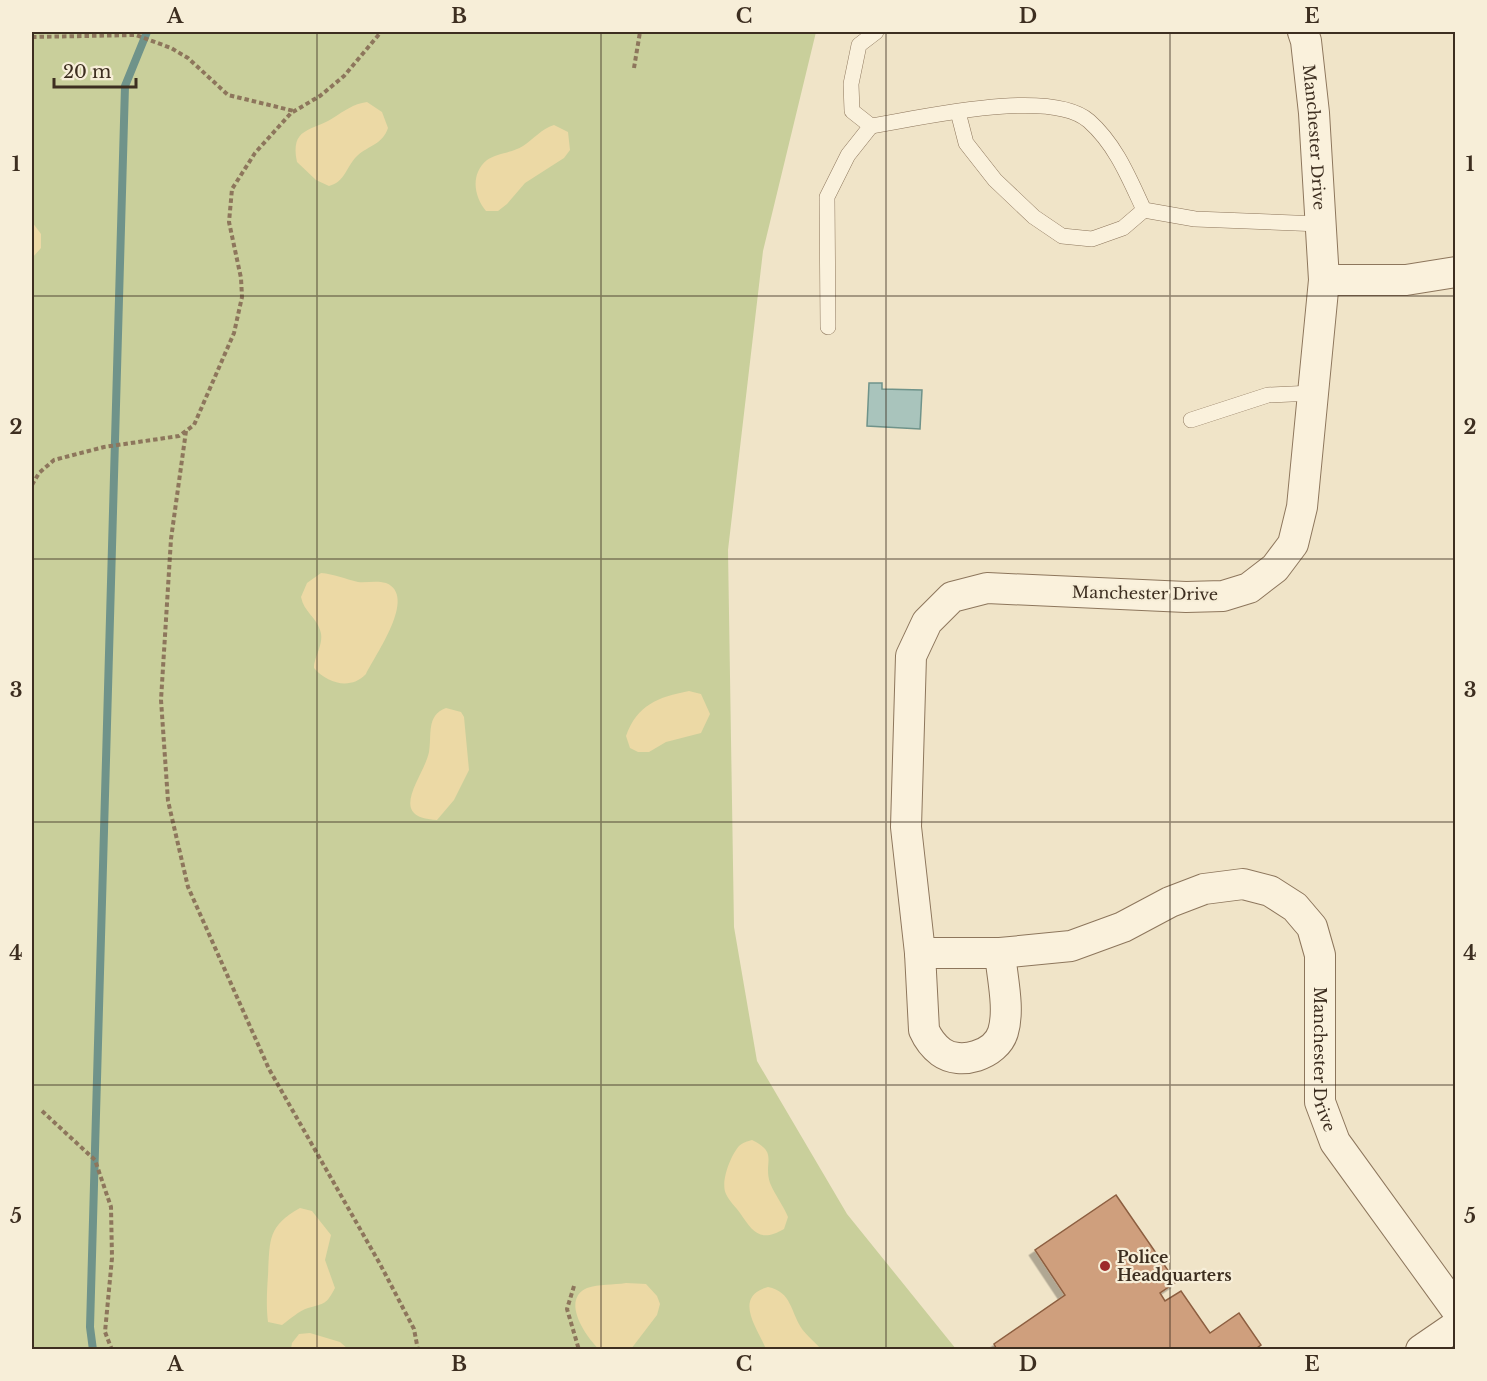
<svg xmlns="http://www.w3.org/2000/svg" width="1487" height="1381" font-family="'Libre Baskerville',serif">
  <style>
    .green { fill: #c9cf9b }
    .sand { fill: #ecd9a5 }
    .water { fill: #a9c4bc; stroke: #6f938a; stroke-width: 1.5 }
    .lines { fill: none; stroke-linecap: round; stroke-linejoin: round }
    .stream { stroke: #6f938a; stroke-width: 8 }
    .building { fill: #cf9f7d; stroke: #8d5f41; stroke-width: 1.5; filter: url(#shadow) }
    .service-casing { stroke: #8d765c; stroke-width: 16 }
    .minor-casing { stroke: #8d765c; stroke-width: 32 }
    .path { stroke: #8d765c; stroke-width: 4; stroke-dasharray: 4.5 3; stroke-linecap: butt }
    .service { stroke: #faf1dc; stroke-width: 15 }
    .minor { stroke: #faf1dc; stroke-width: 30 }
    .grid { fill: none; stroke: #3d2e20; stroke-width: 1.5; stroke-opacity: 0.55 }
    .poi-dot { fill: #9e2a2b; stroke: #f7eed8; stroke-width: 2 }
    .labels { text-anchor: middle; stroke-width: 4.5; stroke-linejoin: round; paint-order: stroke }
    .street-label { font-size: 16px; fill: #3d2e20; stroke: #f7eed8 }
    .poi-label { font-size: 16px; font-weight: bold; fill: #3d2e20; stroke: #f7eed8; text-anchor: start }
    .neatline { fill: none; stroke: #3d2e20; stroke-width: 2 }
    .grid-label { font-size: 20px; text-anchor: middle; font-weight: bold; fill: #3d2e20 }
  </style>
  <defs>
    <filter id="shadow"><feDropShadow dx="-5.5" dy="5.5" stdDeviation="0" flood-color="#0004"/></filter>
  </defs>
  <rect width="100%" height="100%" fill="#f0e4c8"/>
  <path class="green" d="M32,32H816L763,251L728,550L734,927L757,1061L847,1214L956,1349H32Z"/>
  <g class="sand">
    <path d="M367,102L382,112L388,128C382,145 369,145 357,156C346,167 345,182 329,186L316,180L297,162C290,127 311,132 333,118C344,111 353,104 367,102Z"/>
    <path d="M554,125L568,132L570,150L564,158L525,183L507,204L498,211H486C474,197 470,174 487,160C497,153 512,153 523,146C534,139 541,129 554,125Z"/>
    <path d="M32,222L41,234V248L32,258Z"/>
    <path d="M321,573C334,574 345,579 358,582C367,583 376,580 386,583C418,596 375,655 366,674C351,690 328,684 314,668C314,656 325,643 320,630C316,617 304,612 301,597L307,583Z"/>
    <path d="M689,691L701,694L710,714L701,733L666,742L649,752H638L630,748L626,736C637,705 658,697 689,691Z"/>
    <path d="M446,708L461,712L464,717L469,770L454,800L437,820C385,818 424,777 429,752C432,735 426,715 446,708Z"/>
    <path d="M752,1140C779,1153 763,1162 770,1183C775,1195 783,1205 788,1217L784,1229C760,1243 753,1232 740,1213C736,1207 729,1201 726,1194C720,1182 731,1155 739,1146C742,1143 748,1141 752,1140Z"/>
    <path d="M300,1208L312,1211L331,1235L325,1260L335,1288C326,1305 325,1303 308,1308C299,1311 290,1319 282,1325L268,1322C266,1305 267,1291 268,1275C270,1241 267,1226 300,1208Z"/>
    <path d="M626,1283L646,1284L657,1296L660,1304L657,1315L631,1349H599C587,1338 560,1300 587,1288C599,1284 613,1285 626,1283Z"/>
    <path d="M768,1287C792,1292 790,1311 802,1329C807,1336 815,1342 821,1349H766C758,1329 732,1297 768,1287Z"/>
    <path d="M310,1333L340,1342L348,1349H291L292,1343L299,1334Z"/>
  </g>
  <path class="water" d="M869,383H882V389L922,390L920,429L867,426Z"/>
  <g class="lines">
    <path class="stream" d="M93,1350L90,1327L125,86L147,32"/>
  </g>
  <path class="building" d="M1116,1195L1176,1282L1160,1293L1165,1301L1181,1291L1210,1333L1239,1313L1261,1345L1254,1350H997L994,1344L1065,1295L1035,1250Z"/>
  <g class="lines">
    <g class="service-casing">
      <g id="service">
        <path d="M876,32L859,45L851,84L852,111L871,126C920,118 1051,87 1089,121C1116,145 1129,178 1144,210L1195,219L1320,224"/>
        <path d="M958,112L966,143L995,180L1034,217L1062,236L1092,239L1123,228L1144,210"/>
        <path d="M828,327L827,197L848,155L871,126"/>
        <path d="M1191,420L1268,395L1313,393"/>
      </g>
    </g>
    <g class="minor-casing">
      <g id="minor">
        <path id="s1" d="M1303,32L1306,41L1314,113L1324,280L1302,507L1293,544L1275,568L1249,588L1223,596L1186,597L987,588L952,597L927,622L911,656L906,827L920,953H1000L1071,946L1123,927L1170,902L1204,889L1243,884L1270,891L1295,907L1312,927L1320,955V1102L1335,1142L1456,1309"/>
        <path d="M1324,280H1406L1456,272"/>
        <path d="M920,953L924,1030C928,1039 933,1046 941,1052C960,1066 996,1055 1003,1032C1010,1009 1002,977 1000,953"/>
        <path d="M1421,1350L1456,1326"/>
      </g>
    </g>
    <g class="path">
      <path d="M32,37L136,35L171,48L188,58L228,95L294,111"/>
      <path d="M634,68L640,32"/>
      <path d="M186,431L171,539L161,700L168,801L188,887L269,1069L380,1264L414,1329L418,1350"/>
      <path d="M32,485L39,473L54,460L104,447L179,436L194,425L234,333L242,297L241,278L229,222L232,189L255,153L291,113L320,96L344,76L381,32"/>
      <path d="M42,1111L95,1160L111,1207L112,1258L105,1332L112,1350"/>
      <path d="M574,1286L567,1309L579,1350"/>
    </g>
    <use href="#service" class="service"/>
    <use href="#minor" class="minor"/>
  </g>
  <path class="grid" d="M317,32V1350M601,32V1350M886,32V1350M1170,32V1350M32,296H1456M32,559H1456M32,822H1456M32,1085H1456"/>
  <circle class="poi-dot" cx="1105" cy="1266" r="6"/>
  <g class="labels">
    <g class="street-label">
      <text dy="6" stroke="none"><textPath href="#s1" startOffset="106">Manchester Drive</textPath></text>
      <text transform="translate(1145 593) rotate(1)" y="6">Manchester Drive</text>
      <text dy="6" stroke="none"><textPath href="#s1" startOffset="1802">Manchester Drive</textPath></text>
    </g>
    <g class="poi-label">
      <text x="1117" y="1263">Police<tspan x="1117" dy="18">Headquarters</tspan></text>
    </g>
  </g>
  <rect width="1487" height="1381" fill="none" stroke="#f7eed8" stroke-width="66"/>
  <path d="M54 78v9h82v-9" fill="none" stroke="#3d2e20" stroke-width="3"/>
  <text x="63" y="78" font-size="18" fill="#3d2e20" stroke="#f7eed8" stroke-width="4.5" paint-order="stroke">20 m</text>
  <rect x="33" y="33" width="1421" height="1315" class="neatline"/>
  <g class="grid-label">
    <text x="175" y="23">A</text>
    <text x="459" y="23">B</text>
    <text x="744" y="23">C</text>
    <text x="1028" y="23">D</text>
    <text x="1312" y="23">E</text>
    <text x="16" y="171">1</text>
    <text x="1470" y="171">1</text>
    <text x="16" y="434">2</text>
    <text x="1470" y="434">2</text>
    <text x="16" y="697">3</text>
    <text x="1470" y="697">3</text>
    <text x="16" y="960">4</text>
    <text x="1470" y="960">4</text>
    <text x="16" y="1223">5</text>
    <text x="1470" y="1223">5</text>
    <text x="175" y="1371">A</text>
    <text x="459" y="1371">B</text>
    <text x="744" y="1371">C</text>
    <text x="1028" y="1371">D</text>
    <text x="1312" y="1371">E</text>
  </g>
</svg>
